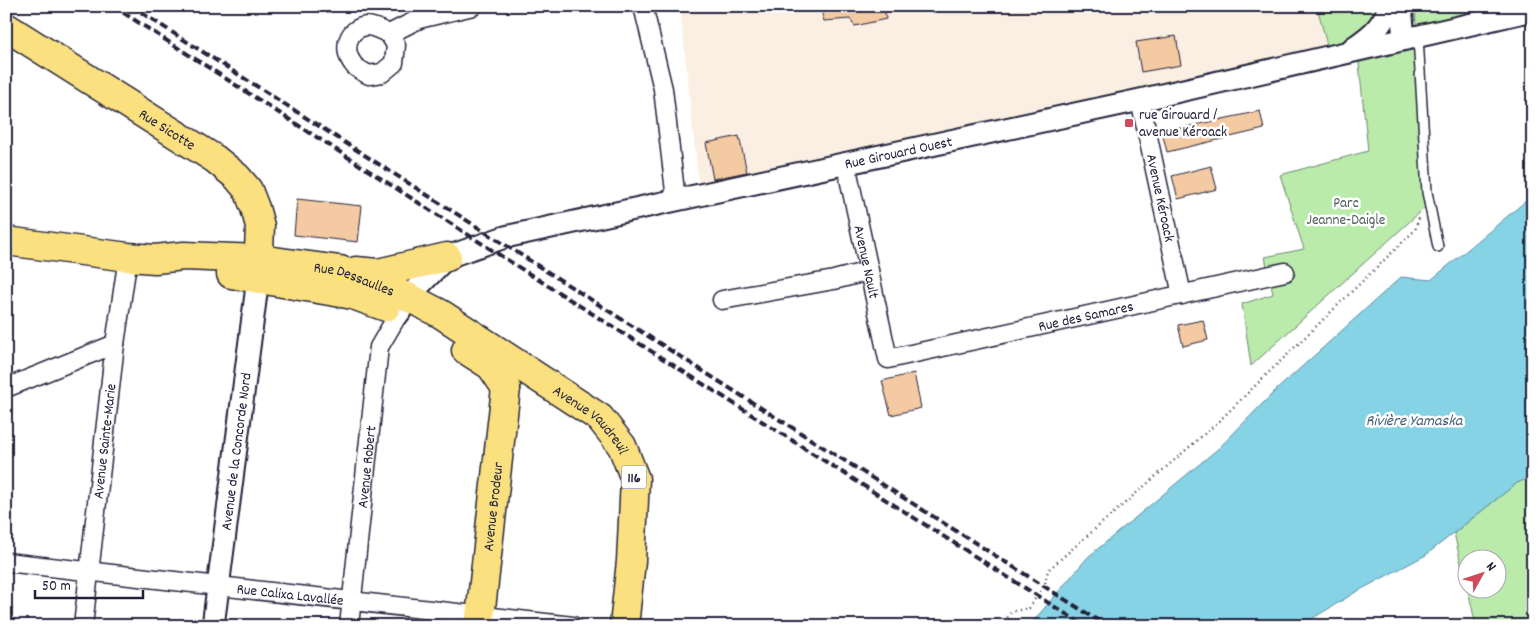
<svg xmlns="http://www.w3.org/2000/svg" width="1539" height="632" font-family="Dekko,sans-serif">
  <style>
    .built { fill: #fbefe3 }
    .green { fill: #baebaa; stroke: #6e8672 }
    .water { fill: #86d3e5; stroke: #5e8ca1 }
    .building { fill: #f3caa2; stroke: #22223b }
    .lines { fill: none; stroke-linecap: round; stroke-linejoin: round }
    .service-casing { stroke: #22223b; stroke-width: 12 }
    .minor-casing { stroke: #22223b; stroke-width: 21 }
    .tertiary-casing { stroke: #22223b; stroke-width: 25 }
    .primary-casing { stroke: #22223b; stroke-width: 31 }
    .path { stroke: #22223b; stroke-width: 2.5; stroke-dasharray: 1 4; stroke-linecap: butt }
    .service { stroke: #fff; stroke-width: 9 }
    .minor { stroke: #fff; stroke-width: 18 }
    .tertiary { stroke: #fff; stroke-width: 21 }
    .primary { stroke: #fbe080; stroke-width: 28 }
    .rail { stroke: #22223b; stroke-width: 4; stroke-dasharray: 8 4; stroke-linecap: butt }
    .poi-dot { fill: #d1495b; stroke: #fff; stroke-width: 2 }
    .labels { text-anchor: middle; stroke-width: 5; stroke-linejoin: round; paint-order: stroke }
    .shield { fill: #fff; stroke: #646476; stroke-width: 1 }
    .shield-label { font-size: 14px; font-weight: bold; fill: #22223b }
    .poi-label { font-size: 15px; fill: #22223b; stroke: #fff; text-anchor: start }
    .street-label { font-size: 15px; fill: #22223b; stroke: #fff }
    .park-label { font-size: 15px; fill: #505e5c; stroke: #fff }
    .water-label { font-size: 16px; font-style: italic; fill: #456076; stroke: #fff }
  </style>
  <rect width="100%" height="100%" fill="#fff"/>
  <filter id="ink" filterUnits="userSpaceOnUse"><feTurbulence type="fractalNoise" baseFrequency=".02" numOctaves="2"/><feDisplacementMap in="SourceGraphic" scale="10" xChannelSelector="R" yChannelSelector="G"/><feConvolveMatrix kernelMatrix="1 2 1 2 8 2 1 2 1" color-interpolation-filters="sRGB"/></filter>
  <g filter="url(#ink)">
    <path class="built" d="M680,6H1317L1328,49L699,188Z"/>
    <g class="green">
      <path d="M1317,6H1385L1380,19L1347,42L1328,49Z"/>
      <path d="M1415,6H1533L1418,39L1430,203L1251,366L1242,304L1273,294L1265,257L1304,249L1280,175L1368,151L1358,54L1417,39Z"/>
      <path d="M1533,476V619L1524,626H1476L1468,590H1496V560H1466V585L1454,533L1517,483Z"/>
    </g>
    <path class="water" d="M1533,195V476L1517,483L1426,555L1356,592L1300,626H1029L1088,557L1220,447L1274,392L1401,277L1431,280Z"/>
    <g class="building">
      <path d="M820,6H884L886,19L855,26L850,19L824,21Z"/>
      <path d="M1176,36L1181,65L1141,72L1136,42Z"/>
      <path d="M1260,111L1264,129L1167,152L1162,132Z"/>
      <path d="M739,136L747,172L713,179L706,143Z"/>
      <path d="M1211,166L1217,189L1178,199L1172,176Z"/>
      <path d="M297,199L362,206L358,242L294,235Z"/>
      <path d="M1203,320L1208,340L1183,346L1178,325Z"/>
      <path d="M914,373L921,408L891,415L882,381Z"/>
    </g>
    <g class="lines">
      <g class="service-casing">
        <path id="service" d="M1418,36L1427,192L1438,247"/>
      </g>
      <g class="minor-casing">
        <g id="minor">
          <path d="M643,6L663,89L676,200"/>
          <path d="M389,34L396,45L394,63L382,73L369,75C364,72 356,69 353,64C342,50 347,28 367,26C373,26 383,31 389,34L419,19L473,6"/>
          <path id="s1" d="M1140,100L1182,295"/>
          <path id="s2" d="M846,164L888,359L1285,272"/>
          <path d="M722,300L834,280L869,271"/>
          <path d="M6,388L115,344"/>
          <path id="s3" d="M6,562L573,626"/>
          <path id="s4" d="M83,626L115,344L128,257"/>
          <path id="s5" d="M349,626L379,347L399,313"/>
        </g>
      </g>
      <g class="tertiary-casing">
        <g id="tertiary">
          <path d="M1401,6L1404,39"/>
          <path d="M1353,48C1372,35 1381,28 1390,6"/>
          <path id="s6" d="M399,313L408,297L447,257L505,237L1140,100L1533,10"/>
          <path id="s7" d="M213,626L258,278"/>
        </g>
      </g>
      <g class="primary-casing">
        <g id="primary">
          <path id="s8" d="M6,27L215,159L237,177L248,190L255,208L260,226L258,277"/>
          <path id="s9" d="M6,241L128,257L155,259L184,256L259,259L340,270L408,297L441,314L600,418L622,446L635,479L631,561L624,626"/>
          <path d="M356,271L378,273L447,257"/>
          <path d="M231,274L353,295L386,307"/>
          <path d="M466,350L491,366L506,388"/>
          <path id="s10" d="M479,626L506,388"/>
        </g>
      </g>
      <path class="path" d="M1002,626L1011,612L1029,608L1045,584L1048,570L1217,423L1415,230L1420,215"/>
      <use href="#service" class="service"/>
      <use href="#minor" class="minor"/>
      <use href="#tertiary" class="tertiary"/>
      <use href="#primary" class="primary"/>
      <g class="rail">
        <path d="M113,6L509,261L1085,626"/>
        <path d="M131,6L742,396L1107,626"/>
      </g>
    </g>
  </g>
  <rect class="poi-dot" x="1124" y="118" width="10" height="10" rx="2.5"/>
  <g class="labels">
    <rect class="shield" x="621.5" y="465.5" width="25" height="23" rx="4"/>
    <g class="shield-label">
      <text x="634" y="482">116</text>
    </g>
    <g class="poi-label">
      <text x="1139" y="119">rue Girouard /<tspan x="1139" dy="17">avenue Kéroack</tspan></text>
    </g>
    <g class="street-label">
      <text dy="5" stroke="none"><textPath href="#s8" startOffset="191">Rue Sicotte</textPath></text>
      <text dy="5" stroke="none"><textPath href="#s6" startOffset="538">Rue Girouard Ouest</textPath></text>
      <text dy="5" stroke="none"><textPath href="#s1" startOffset="100">Avenue Kéroack</textPath></text>
      <text dy="5" stroke="none"><textPath href="#s2" startOffset="100">Avenue Nault</textPath></text>
      <text dy="5" stroke="none"><textPath href="#s9" startOffset="352">Rue Dessaulles</textPath></text>
      <text dy="5" stroke="none"><textPath href="#s2" startOffset="402">Rue des Samares</textPath></text>
      <text dy="5" stroke="none"><textPath href="#s9" startOffset="631">Avenue Vaudreuil</textPath></text>
      <text dy="5" stroke="none"><textPath href="#s4" startOffset="186">Avenue Sainte-Marie</textPath></text>
      <text dy="5" stroke="none"><textPath href="#s7" startOffset="176">Avenue de la Concorde Nord</textPath></text>
      <text dy="5" stroke="none"><textPath href="#s5" startOffset="160">Avenue Robert</textPath></text>
      <text dy="5" stroke="none"><textPath href="#s10" startOffset="120">Avenue Brodeur</textPath></text>
      <text dy="5" stroke="none"><textPath href="#s3" startOffset="286">Rue Calixa Lavallée</textPath></text>
    </g>
    <g class="park-label">
      <text x="1346" y="207">Parc<tspan x="1346" dy="17">Jeanne-Daigle</tspan></text>
    </g>
    <g class="water-label">
      <text x="1414" y="425">Rivière Yamaska</text>
    </g>
  </g>
  <rect width="1539" height="632" fill="none" stroke="#fff" stroke-width="25"/>
  <rect x="12" y="12" width="1514" height="607" fill="none" stroke="#22223b" stroke-width="2" filter="url(#ink)"/>
  <g transform="translate(1482 574) rotate(50)"><circle r="24" fill="#ffffff" stroke="#a7a7b1"/>
  <path d="M0-4L9 19L0 12L-9 19Z" fill="#d1495b"/>
  <text y="-8" font-size="14" font-weight="bold" text-anchor="middle" fill="#22223b">N</text>
  </g>
  <path d="M35 590v8h108v-8" fill="none" stroke="#22223b" stroke-width="2.5"/>
  <text x="42" y="590" font-size="15" fill="#22223b" stroke="#ffffff" stroke-width="4" paint-order="stroke">50 m</text>
</svg>
